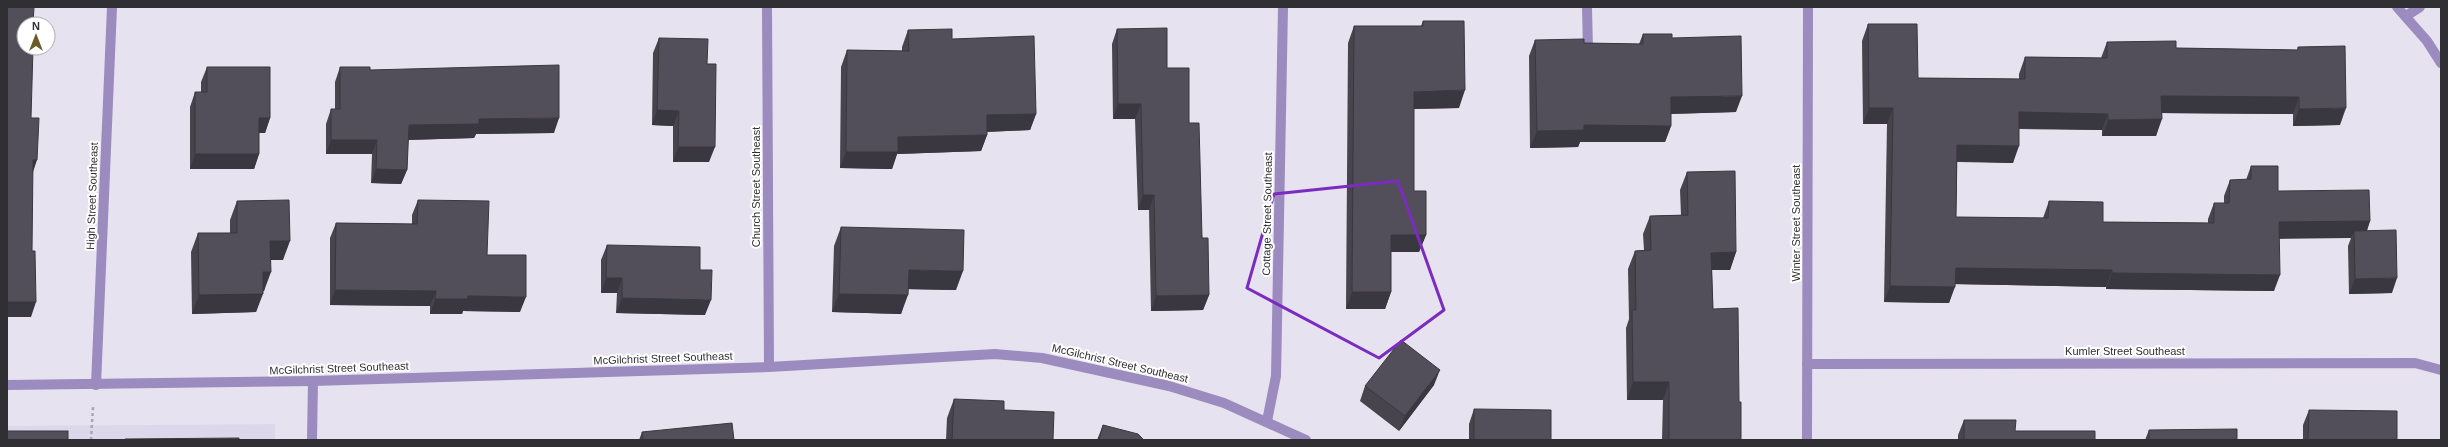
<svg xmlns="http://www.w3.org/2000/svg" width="2448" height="447" font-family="Helvetica,sans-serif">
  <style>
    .built { fill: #ddd7eb }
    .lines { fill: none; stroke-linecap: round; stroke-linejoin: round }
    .path { stroke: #a9a6b0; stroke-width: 2.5; stroke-dasharray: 3 3; stroke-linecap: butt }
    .service { stroke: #9b8bbe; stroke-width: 10 }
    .minor { stroke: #9b8bbe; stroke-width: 10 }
    .wall { fill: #47444d }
    .shaded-wall { fill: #39373f }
    .building { fill: #524f5a; stroke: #39373f }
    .marked { fill: none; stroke: #7b2cbf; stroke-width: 3; stroke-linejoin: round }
    .labels { text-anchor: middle; stroke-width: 4; stroke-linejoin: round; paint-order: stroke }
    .street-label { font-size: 11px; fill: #302f33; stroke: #fff }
  </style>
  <rect width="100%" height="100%" fill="#e6e2ef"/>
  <path class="built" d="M275,424V440H7V426Z"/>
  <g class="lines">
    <path class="path" d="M91,440L93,407"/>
    <path class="service" d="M1587,7L1588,50"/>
    <g class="minor">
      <path d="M767,7L769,367"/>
      <path d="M2397,7L2427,41L2441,63"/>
      <path d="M2406,16L2420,7"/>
      <path d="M1807,364L2415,363L2441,370"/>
      <path d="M7,385L313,381L769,367L995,354L1042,358L1169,386L1224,403L1306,440"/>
      <path d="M96,385L112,7"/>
      <path d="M1267,421L1276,376L1283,7"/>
      <path d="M312,440L313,381"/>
      <path d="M1807,440L1808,7"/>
    </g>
  </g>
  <g class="wall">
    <path d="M1423,21L1459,108L1414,109V191L1426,235L1419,252H1391V292L1385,309H1346L1348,43L1354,26H1421Z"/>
    <path d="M1868,24L1918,78L2019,79V74L2025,57L2101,58L2107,42L2176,48L2297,50L2298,47L2340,125L2293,126V114L2162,113L2156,136H2102V130L2019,129L2013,163L1957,162L1956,217L2043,218L2049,201L2103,222L2208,223V219L2214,203H2224V196L2230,180H2246L2251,166L2278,191L2370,221L2367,231L2392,293L2349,294L2348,246L2351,238H2279L2274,291L2106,289V287L1955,284L1949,303L1884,302L1887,124H1863L1862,41Z"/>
    <path d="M1117,29L1167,68L1189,123L1209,295L1203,310L1151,311L1149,210H1138L1135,119H1113L1112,44Z"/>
    <path d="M908,30L952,39L1036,114L1030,130L987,132V135L981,151L897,154L892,169L840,168L841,67L847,50L902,51V47Z"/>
    <path d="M1643,34L1672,38L1736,112L1671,114V126L1665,142H1580L1578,147L1530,148L1529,56L1535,40L1584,43L1639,44Z"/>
    <path d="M659,38L707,64L709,162H673V126L652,125L653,53Z"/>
    <path d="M207,67L270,118L265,133H259V154L254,169H190V107L195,92H201V82Z"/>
    <path d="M340,67L370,70L554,133L476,134L474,138L408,140L407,170L401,184L371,183L372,154H326V124L331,109H335V82Z"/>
    <path d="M1687,172L1736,252L1730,270H1712L1713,309L1739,402L1741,440H1662L1663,400H1627L1626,328L1629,319L1628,269L1635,251L1644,250L1643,234L1650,216L1681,215L1680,190Z"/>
    <path d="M418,200L487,255L520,312L463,311L462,314H430V306L330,305V238L336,223L412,224V215Z"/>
    <path d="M237,201L283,260H271L264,291H263L256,312L192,314L191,252L198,233H230V220Z"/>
    <path d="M841,227L956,290L908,289L901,314L832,312L834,246Z"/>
    <path d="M607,245L700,270L705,315L616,313L617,293H601V260Z"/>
    <path d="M1434,385L1399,431L1360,401L1365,386Z"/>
    <path d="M954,399L1004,410L1053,440H946L947,418Z"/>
    <path d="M1474,409L1551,440H1469V424Z"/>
    <path d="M2309,410L2397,440H2303V425Z"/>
    <path d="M1964,420L2015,431L2095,440H1958V435Z"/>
    <path d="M1103,425L1144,440H1097Z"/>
    <path d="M2149,430L2237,440H2145Z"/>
    <path d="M642,432L734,440H639Z"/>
  </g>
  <g class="shaded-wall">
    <path d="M1465,90L1459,108L1408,109L1414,92Z"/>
    <path d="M1742,96L1736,112L1665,114L1671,97Z"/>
    <path d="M2161,96L2299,97L2293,114L2155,113Z"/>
    <path d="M1118,104H1141L1135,119H1113Z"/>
    <path d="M1869,108H1893L1887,124H1863Z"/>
    <path d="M2346,108L2340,125L2293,126L2299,109Z"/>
    <path d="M657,110L679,111L673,126L652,125Z"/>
    <path d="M2019,112L2108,114L2102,130L2013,128Z"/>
    <path d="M1036,114L1030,130L981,132L987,115Z"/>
    <path d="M259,118H270L265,133H254Z"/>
    <path d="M559,118L554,133L476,134L474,138L403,140L409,125L479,119Z"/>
    <path d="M2162,119L2156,136H2102L2108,120Z"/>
    <path d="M1584,125L1671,126L1665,142H1580L1578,147L1530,148L1537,131Z"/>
    <path d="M987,135L981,151L897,154L892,169L840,168L846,152L898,137Z"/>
    <path d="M331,140H377L372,154H326Z"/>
    <path d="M1957,145L2019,146L2013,163L1951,161Z"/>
    <path d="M678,147H715L709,162H673Z"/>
    <path d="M195,154H259L254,169H190Z"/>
    <path d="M33,160H37L32,175Z"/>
    <path d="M376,169L407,170L401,184L371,183Z"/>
    <path d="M1143,195H1154L1149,210H1138Z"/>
    <path d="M2370,221L2364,237L2354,231L2351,238L2273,239L2279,222Z"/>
    <path d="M1391,235H1426L1419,252H1385Z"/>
    <path d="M270,241H290L283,260H263Z"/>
    <path d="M1736,252L1730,270H1705L1711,253Z"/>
    <path d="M1956,268L2112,270L2106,287L1950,284Z"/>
    <path d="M909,270L963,271L956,290L902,289Z"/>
    <path d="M263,272H271L264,291H256Z"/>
    <path d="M2112,273L2280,275L2274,291L2106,289Z"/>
    <path d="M606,278H622L617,293H601Z"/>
    <path d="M2397,278L2392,293L2349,294L2355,279Z"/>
    <path d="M1890,286L1955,287L1949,303L1884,302Z"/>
    <path d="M335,290L436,291L430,306L330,305Z"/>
    <path d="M1352,292H1391L1385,309H1346Z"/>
    <path d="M263,294L256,312L192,314L199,295Z"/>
    <path d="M839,294L908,295L901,314L832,312Z"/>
    <path d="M1209,295L1203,310L1151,311L1156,296Z"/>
    <path d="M468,296L526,297L520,312L463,311L462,314H430L435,299Z"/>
    <path d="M622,298L711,300L705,315L616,313Z"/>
    <path d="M7,302H36L31,317H7Z"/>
    <path d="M1440,370L1434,385L1399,431L1405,416Z"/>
    <path d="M1633,382H1669L1663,400H1627Z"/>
  </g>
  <g class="building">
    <path d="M7,7H34L33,24H24V48H33L31,118H39L37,160H33L32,251H35L36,302H7Z"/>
    <path d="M1423,21H1464L1465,90L1414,92V191H1426V235H1391V292H1352L1354,26H1423Z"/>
    <path d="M1868,24H1917L1918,78L2025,79V57L2107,58V42L2176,41V48L2298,50V47L2345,46L2346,108L2299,109V97L2161,96L2162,119L2108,120V114L2019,112V146L1957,145L1956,217L2048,218L2049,201L2103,202V222L2214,223V203H2229L2230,180L2251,179V166H2278V191L2369,190L2370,221L2279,222L2280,275L2112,273V270L1956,268L1955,287L1890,286L1893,108H1869Z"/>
    <path d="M1167,28V68H1189V123H1199L1202,238H1208L1209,295L1156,296L1154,195H1143L1141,104H1118L1117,29Z"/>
    <path d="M952,29V39L1034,36L1036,114L987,115V135L898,137V152H846L847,50L909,51L908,30Z"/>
    <path d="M1643,34H1672V38L1741,36L1742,96L1671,97V126L1584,125V130L1537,131L1535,40L1584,39V43L1643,44Z"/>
    <path d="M659,38L708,39L707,64H716L715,147H678L679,111L657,110Z"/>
    <path d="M559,65V118L479,119V124L409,125L407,170L376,169L377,140H331V109H340V67H370V70Z"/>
    <path d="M207,67H270V118H259V154H195V92H207Z"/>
    <path d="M1735,171L1736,252L1711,253L1713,309L1738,308L1739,402H1741V440H1669V382H1633L1632,310H1636L1635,251L1651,250L1650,216L1688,215L1687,172Z"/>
    <path d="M289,200L290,241H270L271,272H263V294L199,295L198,233H237V201Z"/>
    <path d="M418,200L489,201L487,255H526V297L468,296L467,299H435L436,291L335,290L336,223L417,224Z"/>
    <path d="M841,227L964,230L963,271L909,270L908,295L839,294Z"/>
    <path d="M2396,230L2397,278L2355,279L2354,231Z"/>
    <path d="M607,245L700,247V270H712L711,300L622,298V278H606Z"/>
    <path d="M1401,340L1440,370L1405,416L1365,386Z"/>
    <path d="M954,399L1004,401V410L1054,412L1053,440H952Z"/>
    <path d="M1474,409L1551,410V440H1474Z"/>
    <path d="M2309,410L2397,411V440H2308Z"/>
    <path d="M1964,420H2016L2015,431H2095V440H1964Z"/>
    <path d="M732,423L734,440H643L642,432Z"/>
    <path d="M1103,425L1138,434L1144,440H1099Z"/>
    <path d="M2237,429V440H2149V430Z"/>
    <rect x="7" y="431" width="61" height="9"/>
    <path d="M239,438V440H125V439Z"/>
  </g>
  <path class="marked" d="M1398,181L1444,310L1379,358L1247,288L1274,194Z"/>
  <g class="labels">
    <g class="street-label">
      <text transform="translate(756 187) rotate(-90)" y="4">Church Street Southeast</text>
      <text transform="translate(92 196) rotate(-88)" y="4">High Street Southeast</text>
      <text transform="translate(1267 214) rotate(-89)" y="4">Cottage Street Southeast</text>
      <text transform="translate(1796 223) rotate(-90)" y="4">Winter Street Southeast</text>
      <text x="2125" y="355">Kumler Street Southeast</text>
      <text transform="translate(663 358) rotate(-2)" y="4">McGilchrist Street Southeast</text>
      <text transform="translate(1120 363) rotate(13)" y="4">McGilchrist Street Southeast</text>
      <text transform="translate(339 368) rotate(-2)" y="4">McGilchrist Street Southeast</text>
    </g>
  </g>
  <rect width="2448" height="447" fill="none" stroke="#302f33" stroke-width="16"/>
  <g transform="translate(36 36)"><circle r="19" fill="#ffffff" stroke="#acacad"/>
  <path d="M0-3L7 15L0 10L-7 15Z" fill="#6d5a29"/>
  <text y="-6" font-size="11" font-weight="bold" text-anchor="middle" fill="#302f33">N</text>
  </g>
</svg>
